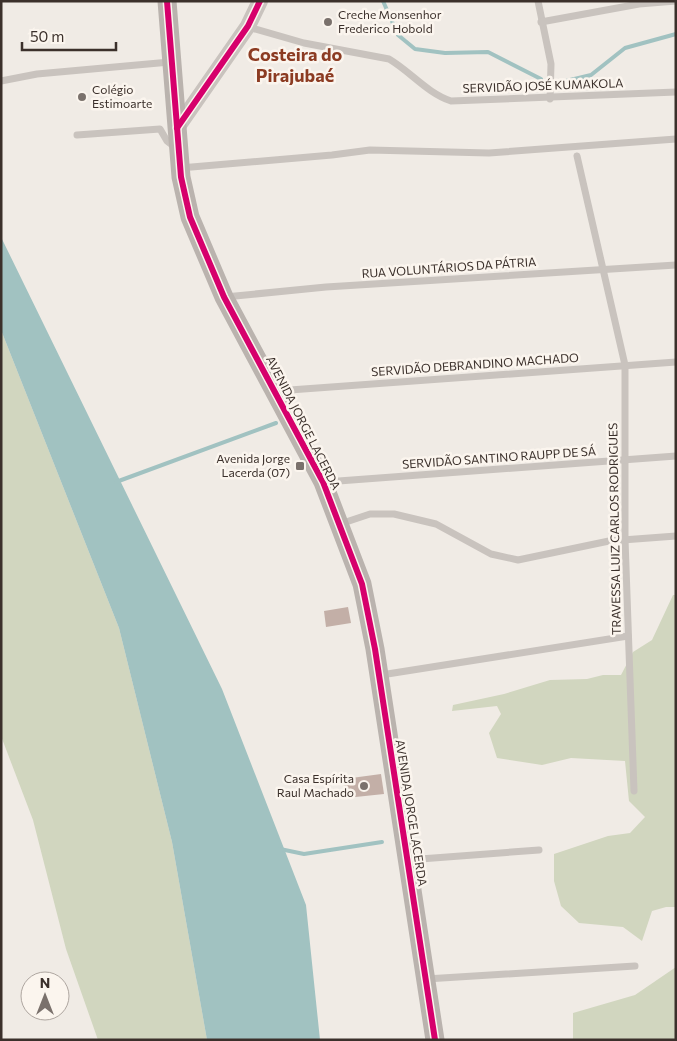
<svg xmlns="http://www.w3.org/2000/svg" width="677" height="1041" font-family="Commissioner,sans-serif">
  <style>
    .green { fill: #d1d6bf }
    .water { fill: #a1c2c1 }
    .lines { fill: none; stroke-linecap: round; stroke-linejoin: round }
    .stream { stroke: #a1c2c1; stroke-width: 4 }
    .building { fill: #c3afa7 }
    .service { stroke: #c9c3be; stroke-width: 7 }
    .tertiary { stroke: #c9c3be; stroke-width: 16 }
    .secondary { stroke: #bab3ae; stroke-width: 19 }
    .cycleway-casing { stroke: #fbf5ee; stroke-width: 9 }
    .cycleway { stroke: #d6006c; stroke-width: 6 }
    .poi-dot { fill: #7a716c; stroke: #fbf5ee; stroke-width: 2 }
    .labels { text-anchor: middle; stroke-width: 5; stroke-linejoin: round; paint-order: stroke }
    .poi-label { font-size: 12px; fill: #3b302b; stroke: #fbf5ee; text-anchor: start }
    .street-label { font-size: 12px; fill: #3b302b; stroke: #fbf5ee }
    .district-label { font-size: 18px; font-weight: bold; fill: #8c3b22; stroke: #fbf5ee }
  </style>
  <rect width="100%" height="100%" fill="#f0ebe5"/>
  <g class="green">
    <path d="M1,330L119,628L172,842L207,1040H98L66,949L33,820L1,736Z"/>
    <path d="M673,595H676V907H666L652,911L642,941L623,927L579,923L561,906L554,881V854L608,836L630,833L645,817L629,801L625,761L571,758L542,765L497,758L489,733L501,714L497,706L452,711L453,705L504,694L550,680L587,679L603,675H621L633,652L652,640Z"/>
    <path d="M676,967V1040H573V1013L635,995Z"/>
  </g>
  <path class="water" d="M1,237L222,689L306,905L320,1040H207L172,842L119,628L1,330Z"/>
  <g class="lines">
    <g class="stream">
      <path d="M383,1L398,35L415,49L445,53L488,52L541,79"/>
      <path d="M566,81L591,75L625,48L676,34"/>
      <path d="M116,482L276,423"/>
      <path d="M280,849L304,854L382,842"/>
    </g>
  </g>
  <g class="building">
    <path d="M348,607L351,623L326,627L324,611Z"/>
    <path d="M381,774L384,794L346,798L344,779Z"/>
  </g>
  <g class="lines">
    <g class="service">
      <path d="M538,1L551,64L550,99"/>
      <path d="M541,22L639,4L676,1"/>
      <path d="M248,27L304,43L389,59C411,72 427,93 451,101L676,92"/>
      <path d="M1,81L37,74L170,62"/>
      <path d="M77,135L160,129L167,141L176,148"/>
      <path d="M577,156L625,365V539L634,791"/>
      <path d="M180,168L332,155L370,150L489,153L676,139"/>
      <path d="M225,297L326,287L676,265"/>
      <path d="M276,391L676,362"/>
      <path d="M325,482L676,456"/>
      <path d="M340,524L370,514H394L436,524L491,554L518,560L609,541L676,536"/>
      <path d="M381,675L628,636"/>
      <path d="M407,860L539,850"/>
      <path d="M426,979L635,966"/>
    </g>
    <path class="tertiary" d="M177,128L248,26L260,1"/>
    <path class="secondary" d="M167,1L181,177L190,217L224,297L323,482L362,584L375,649L435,1040"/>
    <g class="cycleway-casing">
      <g id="cycleway">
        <path d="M167,1L181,177L190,217L224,297L323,482L362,584L375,649L435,1040"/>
        <path d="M177,128L248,26L260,1"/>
      </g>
    </g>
    <use href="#cycleway" class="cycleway"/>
  </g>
  <g class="poi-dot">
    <circle cx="328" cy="22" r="5"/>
    <circle cx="82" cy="97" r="5"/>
    <rect x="295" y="461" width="10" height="10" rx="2.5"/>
    <circle cx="364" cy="786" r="5"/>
  </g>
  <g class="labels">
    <g class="poi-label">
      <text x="338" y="19">Creche Monsenhor<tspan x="338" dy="14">Frederico Hobold</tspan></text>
      <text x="92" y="94">Colégio<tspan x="92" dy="14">Estimoarte</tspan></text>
      <text x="290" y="463" text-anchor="end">Avenida Jorge<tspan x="290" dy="14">Lacerda (07)</tspan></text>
      <text x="354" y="783" text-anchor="end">Casa Espírita<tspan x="354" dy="14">Raul Machado</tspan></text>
    </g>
    <g class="street-label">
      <text transform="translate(543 86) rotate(-2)" y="4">SERVIDÃO JOSÉ KUMAKOLA</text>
      <text transform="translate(449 268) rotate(-4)" y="4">RUA VOLUNTÁRIOS DA PÁTRIA</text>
      <text transform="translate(475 365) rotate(-4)" y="4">SERVIDÃO DEBRANDINO MACHADO</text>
      <text transform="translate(303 423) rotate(63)" y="4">AVENIDA JORGE LACERDA</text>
      <text transform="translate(499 458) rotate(-4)" y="4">SERVIDÃO SANTINO RAUPP DE SÁ</text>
      <text transform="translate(615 529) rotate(-91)" y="4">TRAVESSA LUIZ CARLOS RODRIGUES</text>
      <text transform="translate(411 813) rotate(81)" y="4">AVENIDA JORGE LACERDA</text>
    </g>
    <g class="district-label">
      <text x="295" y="61">Costeira do<tspan x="295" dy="21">Pirajubaé</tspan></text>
    </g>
  </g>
  <rect width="677" height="1041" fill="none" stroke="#3b302b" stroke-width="5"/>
  <g transform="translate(45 996)"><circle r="24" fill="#fbf5ee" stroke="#aea6a0"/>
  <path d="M0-4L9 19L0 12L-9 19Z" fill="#7a716c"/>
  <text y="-8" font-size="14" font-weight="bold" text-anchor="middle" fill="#3b302b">N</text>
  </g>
  <path d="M22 42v8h94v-8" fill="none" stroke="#3b302b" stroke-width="2.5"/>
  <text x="30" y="42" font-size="15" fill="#3b302b" stroke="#fbf5ee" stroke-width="4" paint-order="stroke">50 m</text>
</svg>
